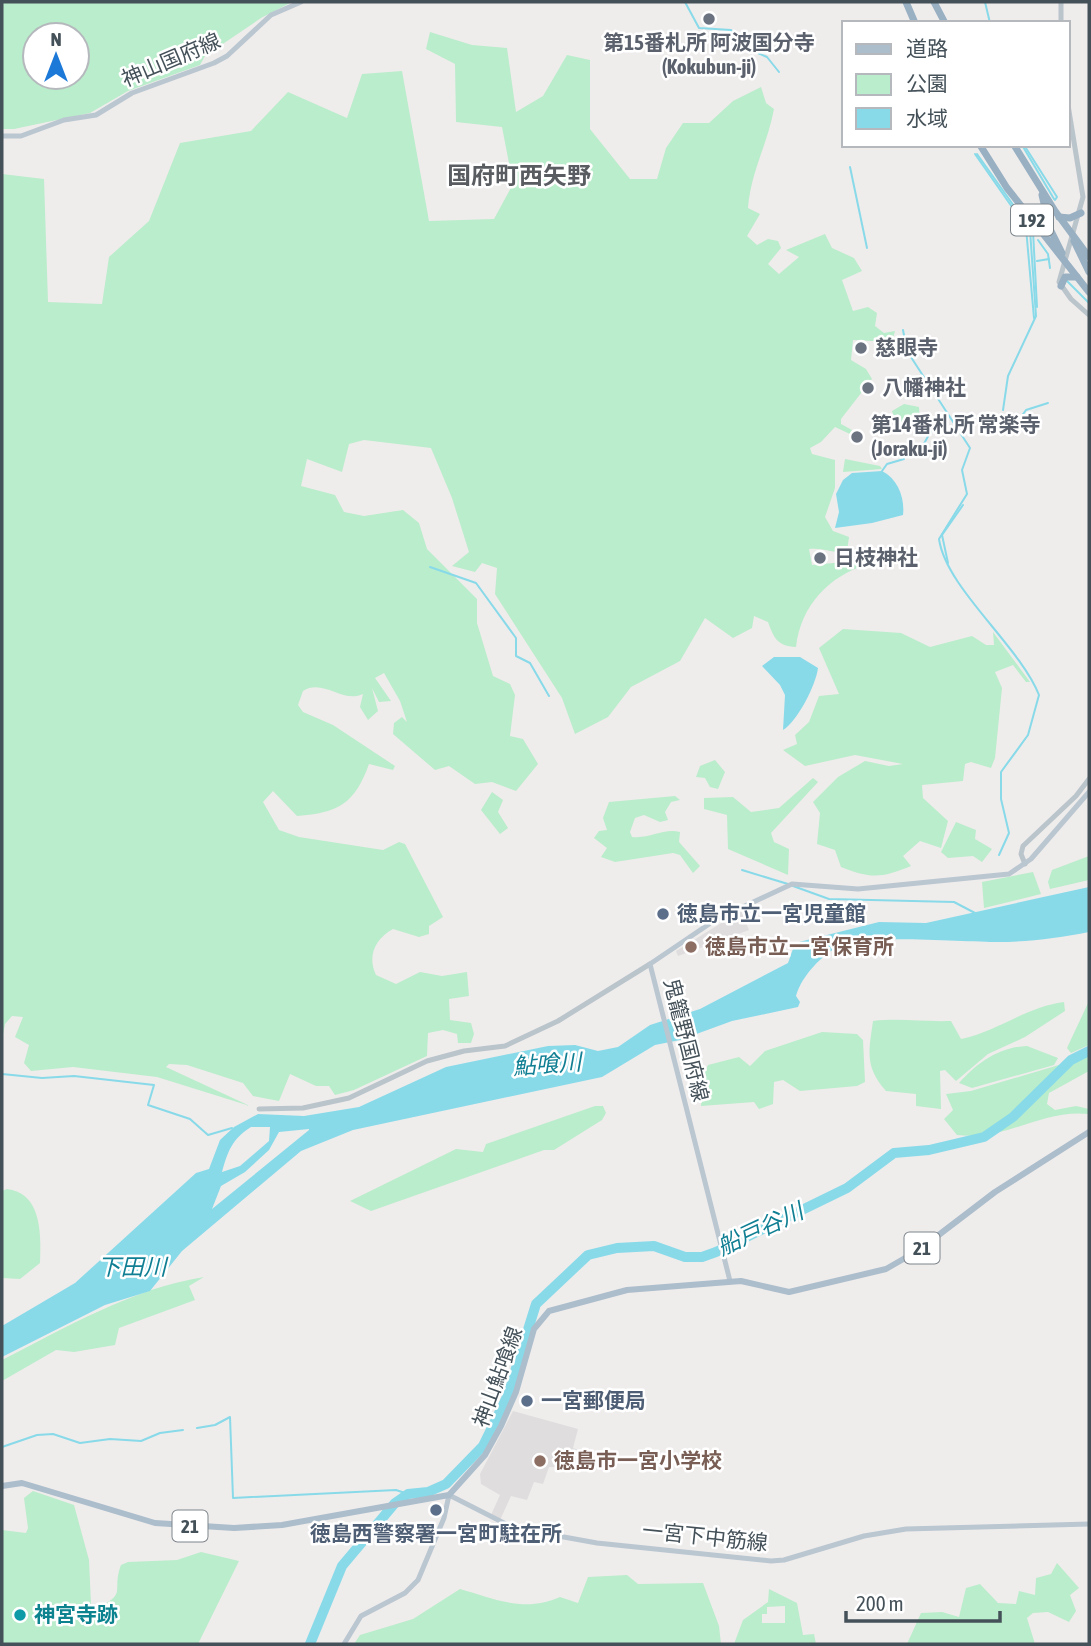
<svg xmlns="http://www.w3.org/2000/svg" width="1091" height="1646" font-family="'Asap Condensed','Noto Sans JP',sans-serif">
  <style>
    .education { fill: #e0ddde }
    .green { fill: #baedcb; fill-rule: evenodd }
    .water { fill: #88dae9; fill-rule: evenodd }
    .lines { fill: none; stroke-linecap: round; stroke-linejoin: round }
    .stream { stroke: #88dae9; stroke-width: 2 }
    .river { stroke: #88dae9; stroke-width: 10 }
    .tertiary { stroke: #bac4cb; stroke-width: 5 }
    .secondary { stroke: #bac6d0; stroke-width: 5 }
    .primary { stroke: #acbdcb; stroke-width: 6 }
    .trunk { stroke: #98b0c2; stroke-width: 7 }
    .worship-dot { fill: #6b7280; stroke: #fff; stroke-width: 2.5 }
    .service-dot { fill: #5c6f8a; stroke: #fff; stroke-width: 2.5 }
    .education-dot { fill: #8d6e63; stroke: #fff; stroke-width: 2.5 }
    .culture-dot { fill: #0f9aa8; stroke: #fff; stroke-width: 2.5 }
    .labels { text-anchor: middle; stroke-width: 5; stroke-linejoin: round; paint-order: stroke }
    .shield { fill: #fff; stroke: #7d858b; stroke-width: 2 }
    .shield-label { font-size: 19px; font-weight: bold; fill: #455159 }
    .worship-label { font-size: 21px; font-weight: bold; fill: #5b616d; stroke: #fff; text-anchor: start }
    .street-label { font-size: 21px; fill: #455159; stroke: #fff }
    .service-label { font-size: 21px; font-weight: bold; fill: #4e5e75; stroke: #fff; text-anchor: start }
    .education-label { font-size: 21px; font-weight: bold; fill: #785e54; stroke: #fff; text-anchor: start }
    .culture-label { font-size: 21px; font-weight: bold; fill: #0d838f; stroke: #fff; text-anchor: start }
    .water-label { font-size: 23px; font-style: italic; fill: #107f93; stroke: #fff }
    .quarter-label { font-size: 24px; font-weight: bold; fill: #595d61; stroke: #fff }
  </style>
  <rect width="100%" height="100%" fill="#efecec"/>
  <g class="education">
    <path d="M741,911L749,930L678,956L676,951Z"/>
    <path d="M513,1411L578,1429L573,1448L595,1456L593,1468L549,1467L543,1484L534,1482L527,1500L511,1496L500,1520L491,1515L500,1495L481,1484L480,1474Z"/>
  </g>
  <g class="green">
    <path d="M2,2H292L261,18L205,56L200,65L128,91L90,113L14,129H2ZM35,35H77V77H35Z"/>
    <path d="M430,32L472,45L507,48L516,112L543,96L567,55L590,60V129L630,179H657L666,148L683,123H709L733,101L761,87L766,103L774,109C767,146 751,171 748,208L760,214L747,236L757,245L768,239L778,241L781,248L768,264L779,274L799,257L786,250L825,234L832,248L854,258L862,271L842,280L853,311L868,307L877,313L875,326L884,333L895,331L892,342L853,340L851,360L866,369L872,379L841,419V424L852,430L850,434L835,427L821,442L810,448L812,454L835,460V488L825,517L833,531L849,537L847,551C833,554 823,547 809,549L812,565L866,560L868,564C829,576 801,605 796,647C777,646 774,638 768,622L754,616L752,628L733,638L705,618L680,661L631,687L608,717L575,734L562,698L495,594L497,568L482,563L475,572L452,566L469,552L452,498L431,448L364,440L349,444L342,472L307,459L301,486L335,495L344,512L364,516L403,510L419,523L427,549L477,599V623L493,676L510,684L515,695L510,736L523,739L538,764L516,791L492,782L475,784L449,766L435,770L393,734L394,723L402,717L407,722L400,701L384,673L375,678L391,701L379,702L372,688L378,711L368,720L360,707L363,694C343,704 323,678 303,691L298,705L303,712L333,725L395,766L393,770L369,764C355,803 339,813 297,816L273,791L263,802L279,830L299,837L383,850L399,842L405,844L443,917L429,926V934L419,937L393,929C375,939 367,956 376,975L396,984L420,972L442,976L467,972L469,996L449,999L450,1020L471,1023L474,1034L471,1043H458L457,1034L443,1030L428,1033L427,1056L354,1090L335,1095L329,1086H316L290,1074L279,1101L253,1096L243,1083L187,1065L169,1064L166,1067L250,1106L157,1077L73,1067L31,1071L24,1063L29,1045L15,1037L23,1017L12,1016L5,1024L2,1040V174L44,179L48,302L102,304L109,257L149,221L180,143L251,131L288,92L347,118L362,74L402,71L429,221L494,219L513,184L502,127L456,122L455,64L426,49Z"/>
    <path d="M904,404L919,407L920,424L898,427L892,411Z"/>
    <path d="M845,459L880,466L882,469L843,472Z"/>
    <path d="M843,629L901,633L930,647L972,636L986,645H994L993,632L1030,682H1026L1013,665L995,672L1002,688L995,758L991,768L971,762L965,764L963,781L922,785L923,798L948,821L941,848L920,841L903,856L911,866C882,878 871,879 841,867L835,850L817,844L820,813L813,802L838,777L865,761L889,766L903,764L855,755L805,766L783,750L797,744L795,735L809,722L819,696L839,694L819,648Z"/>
    <path d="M715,760L725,772L718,789L710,787L705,778L696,777L700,766Z"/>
    <path d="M813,778L818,782L771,833L774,842L789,849L788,875L728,849L727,815L704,809V798L733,797L751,812L779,808Z"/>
    <path d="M492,792L503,800L498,812L508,828L500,834L481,810Z"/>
    <path d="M675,796L680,800L671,802L665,812L668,820L660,822L644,815L635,818L630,832L632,837C650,839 663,828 680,832L679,842L700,866L693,873L680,855L673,853L615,862L601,857L607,848L594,838L599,831L607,830L603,818L609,802Z"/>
    <path d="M956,822L976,830L975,839L992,849L982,862L973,856L948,858L941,852Z"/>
    <path d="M1089,856V880L1050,889L1048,882L1052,870Z"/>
    <path d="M1033,872L1041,894L984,908L982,882Z"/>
    <path d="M1089,1001V1045L1071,1053L1067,1048Z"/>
    <path d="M1064,1002L1065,1011L1025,1037L988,1054L956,1081L945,1070L940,1071L941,1109L916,1106V1094L886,1091C864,1066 869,1051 873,1021C900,1018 924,1022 951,1021L961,1039C998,1031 1026,1007 1064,1002Z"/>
    <path d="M822,1032L857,1034L863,1040L865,1082L857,1086L800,1091L783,1080L774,1082L773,1104L759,1109L754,1102L701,1106L703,1075L708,1065L739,1057L750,1066L765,1051Z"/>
    <path d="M1027,1046L1058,1058L1054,1065L972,1088L959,1083C977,1063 999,1047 1027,1046Z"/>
    <path d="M1089,1056V1071L1049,1093L1047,1104L1055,1110L1076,1106L1089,1109V1114C1042,1109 1007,1141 957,1135L944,1119L953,1110L946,1094L971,1091Z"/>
    <path d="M595,1106H603L606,1113L602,1120L554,1150H544L371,1211L350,1201L456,1149L483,1152L486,1144Z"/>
    <path d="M7,1189C42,1193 41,1235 40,1263L20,1279L2,1278V1191Z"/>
    <path d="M204,1277L189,1286L195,1300L119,1328L115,1345L74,1352L56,1350L2,1381V1360C65,1328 133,1288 204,1277Z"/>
    <path d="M33,1491L74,1505L89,1560L91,1604L96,1608C129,1594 111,1591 121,1565L128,1562L177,1560L201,1552L239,1561L198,1644H2V1530L26,1533L28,1528L24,1498Z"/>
    <path d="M1057,1563L1079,1588L1070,1595L1076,1611L1069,1622L1048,1612L1033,1613L1027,1618L1035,1644H907L921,1613L942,1612L959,1617L966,1588L980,1584L998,1603L1016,1604L1019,1591L1035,1595L1036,1578L1051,1574Z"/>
    <path d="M627,1575L638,1584L703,1583L719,1626L721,1644H354L360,1635L413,1619L460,1589C495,1599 525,1613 560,1597L578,1603L588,1577Z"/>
    <path d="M769,1589L797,1603L803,1635L814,1634L816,1644H734L743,1620L768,1602ZM785,1606V1623H762V1614H767V1607Z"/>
  </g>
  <g class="water">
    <path d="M882,471C898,479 905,498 903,515L872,523L835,528L839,512L836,494L843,480L852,473Z"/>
    <path d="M774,657H800L818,668C816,685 797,722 783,730L785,695L780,685L762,666Z"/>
    <path d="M1089,887V932C1060,938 1028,942 998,942C968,942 862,934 841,945C822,955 802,975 796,996L800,1002L798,1007L732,1021L680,1040L655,1045L602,1077L353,1130L301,1151L182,1251L150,1291L105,1305L2,1357V1326L75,1283L196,1173L209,1169L220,1140L234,1127L258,1114L304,1116L359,1107L446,1067L548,1046L575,1045L598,1051L618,1047L650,1025L700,1009L788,963L795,943L879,922L926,923ZM251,1127H270L269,1141L240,1166L222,1172C228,1151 232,1139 251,1127ZM309,1129V1130L212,1209L221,1186L245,1172L269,1150L279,1132Z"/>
  </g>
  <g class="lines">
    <g class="stream">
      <path d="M685,2L699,28L731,30L746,48L767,57L779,72"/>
      <path d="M985,2L990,23"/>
      <path d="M1022,145L1054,199"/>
      <path d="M1024,145L1057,197L1055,200"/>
      <path d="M975,154L1024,224"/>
      <path d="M977,154L1026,223"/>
      <path d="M850,167L867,248"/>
      <path d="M1037,220L1042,214"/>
      <path d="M1039,222L1043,216"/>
      <path d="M1026,228L1034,318"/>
      <path d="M1033,231L1037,307"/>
      <path d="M1038,240L1048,254L1050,268"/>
      <path d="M1037,261L1049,259"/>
      <path d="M1066,280L1089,303"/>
      <path d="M903,330L907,351L970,448L962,470L967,494L939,539C946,588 1019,645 1039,695L1028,735L1001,772V799L1009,833L999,855"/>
      <path d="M1003,410L1008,376L1036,316L1030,230"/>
      <path d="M1008,435L1026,410L1048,403"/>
      <path d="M921,449L931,431L943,432L956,426"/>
      <path d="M882,471L887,464L904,459"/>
      <path d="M948,563L942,535L963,505"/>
      <path d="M430,567L476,583L516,638V656L530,663L549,696"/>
      <path d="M742,870L788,884"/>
      <path d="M793,886L829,899L954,902L975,913"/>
      <path d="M2,1074L42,1078L74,1076L154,1085L148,1105L190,1119L208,1135L232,1128"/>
      <path d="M197,1428L215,1425L230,1417L233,1498L396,1490L408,1494"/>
      <path d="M2,1447L37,1435L53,1434L80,1443L110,1439L141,1441L160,1433L183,1430"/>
    </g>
    <path class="river" d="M310,1644L342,1566L395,1503L408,1494L428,1492L446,1484L483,1446L507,1397L536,1304L588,1255L617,1248L654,1246L685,1257H702L716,1252L847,1188L894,1153L929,1150L984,1137L1013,1117L1071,1060L1089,1051"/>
    <g class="tertiary">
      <path d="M1061,2V23"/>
      <path d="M1068,105L1083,197L1059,282L1071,299L1089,315"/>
      <path d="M1025,864L1021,854L1023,846L1076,796L1089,779"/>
      <path d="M259,1109L303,1108L349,1098L427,1061L464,1051L505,1046L558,1021L650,964"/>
    </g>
    <g class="secondary">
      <path d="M2,136H21L64,120L96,115L132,93L214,63L227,56L271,15L301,2"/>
      <path d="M730,1281L650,964L715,920L792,884L858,889L1009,874L1031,859L1089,792"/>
      <path d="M344,1644L361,1616L405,1593L418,1580L444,1518L449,1495L514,1528L597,1543L771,1561L784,1560L864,1536L906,1529L1089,1524"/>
    </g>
    <path class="primary" d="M2,1486L22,1483L155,1523L234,1528L282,1525L449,1495L485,1455L501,1426L516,1392L534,1329L549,1311L627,1290L741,1281L789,1292L886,1269L919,1250L995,1192L1089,1132"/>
    <g class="trunk">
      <path d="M906,2L915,23"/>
      <path d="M934,2L945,23"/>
      <path d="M980,145L1007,188L1089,292"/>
      <path d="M1014,145L1055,211L1089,257"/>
      <path d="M1042,195L1050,229L1062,253"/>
      <path d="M1059,217L1070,218L1081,213"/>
      <path d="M1074,241L1089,272"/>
      <path d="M1061,286L1065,277H1077"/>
    </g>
  </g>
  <g class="worship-dot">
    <circle cx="709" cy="19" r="7"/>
    <circle cx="861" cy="348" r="7"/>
    <circle cx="868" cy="388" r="7"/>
    <circle cx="857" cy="437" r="7"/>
    <circle cx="820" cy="558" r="7"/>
  </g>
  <g class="service-dot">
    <circle cx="663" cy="914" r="7"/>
    <circle cx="527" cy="1401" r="7"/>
    <circle cx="436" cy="1510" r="7"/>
  </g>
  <g class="education-dot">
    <circle cx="691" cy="947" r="7"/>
    <circle cx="540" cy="1461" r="7"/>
  </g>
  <circle class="culture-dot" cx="20" cy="1615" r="7"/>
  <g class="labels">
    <g class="shield">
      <rect x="1011" y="204.5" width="42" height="31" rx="5"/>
      <rect x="904.5" y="1232.5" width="35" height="31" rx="5"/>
      <rect x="172.5" y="1510.5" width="35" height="31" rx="5"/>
    </g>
    <g class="shield-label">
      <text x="1032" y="227">192</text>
      <text x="922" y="1255">21</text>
      <text x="190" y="1533">21</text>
    </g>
    <g class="worship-label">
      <text x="709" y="50" text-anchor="middle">第15番札所 阿波国分寺<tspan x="709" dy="24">(Kokubun-ji)</tspan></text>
      <text x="875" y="355">慈眼寺</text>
      <text x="882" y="395">八幡神社</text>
      <text x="871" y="432">第14番札所 常楽寺<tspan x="871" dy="24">(Joraku-ji)</tspan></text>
      <text x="834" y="565">日枝神社</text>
    </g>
    <g class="street-label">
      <text transform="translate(171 60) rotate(-23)" y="7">神山国府線</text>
      <text transform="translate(686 1040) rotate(76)" y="7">鬼籠野国府線</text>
      <text transform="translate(498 1377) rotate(-70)" y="7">神山鮎喰線</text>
      <text transform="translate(705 1537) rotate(6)" y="7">一宮下中筋線</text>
    </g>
    <g class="service-label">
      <text x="677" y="921">徳島市立一宮児童館</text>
      <text x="541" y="1408">一宮郵便局</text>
      <text x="436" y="1541" text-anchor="middle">徳島西警察署一宮町駐在所</text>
    </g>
    <g class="education-label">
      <text x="705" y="954">徳島市立一宮保育所</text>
      <text x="554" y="1468">徳島市一宮小学校</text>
    </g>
    <g class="culture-label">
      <text x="34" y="1622">神宮寺跡</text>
    </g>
    <g class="water-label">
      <text transform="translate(547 1064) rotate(-4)" y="8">鮎喰川</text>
      <text transform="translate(760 1229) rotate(-25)" y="8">船戸谷川</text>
      <text x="132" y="1275">下田川</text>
    </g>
    <g class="quarter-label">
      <text x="519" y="184">国府町西矢野</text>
    </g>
  </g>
  <rect width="1091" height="1646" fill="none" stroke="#455159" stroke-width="7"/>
  <rect x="842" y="21" width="228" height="126" fill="#ffffff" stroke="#b5b9bd" stroke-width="2"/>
  <rect x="856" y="44" width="35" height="10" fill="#acbdcb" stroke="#b5b9bd" stroke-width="2"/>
  <text x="906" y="56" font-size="21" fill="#455159">道路</text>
  <rect x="856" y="74" width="35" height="21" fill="#baedcb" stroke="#b5b9bd" stroke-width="2"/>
  <text x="906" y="91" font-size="21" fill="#455159">公園</text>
  <rect x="856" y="108" width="35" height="21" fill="#88dae9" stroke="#b5b9bd" stroke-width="2"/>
  <text x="906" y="126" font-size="21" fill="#455159">水域</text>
  <g transform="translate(56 56)"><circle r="33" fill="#ffffff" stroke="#b5b9bd" stroke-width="2"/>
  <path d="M0-5L12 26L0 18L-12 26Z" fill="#1d79d8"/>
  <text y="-10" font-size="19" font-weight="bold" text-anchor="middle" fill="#455159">N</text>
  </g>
  <path d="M846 1611v10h154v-10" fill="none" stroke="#455159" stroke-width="3.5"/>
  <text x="856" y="1611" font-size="21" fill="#455159" stroke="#ffffff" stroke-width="5" paint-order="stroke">200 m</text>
</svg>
